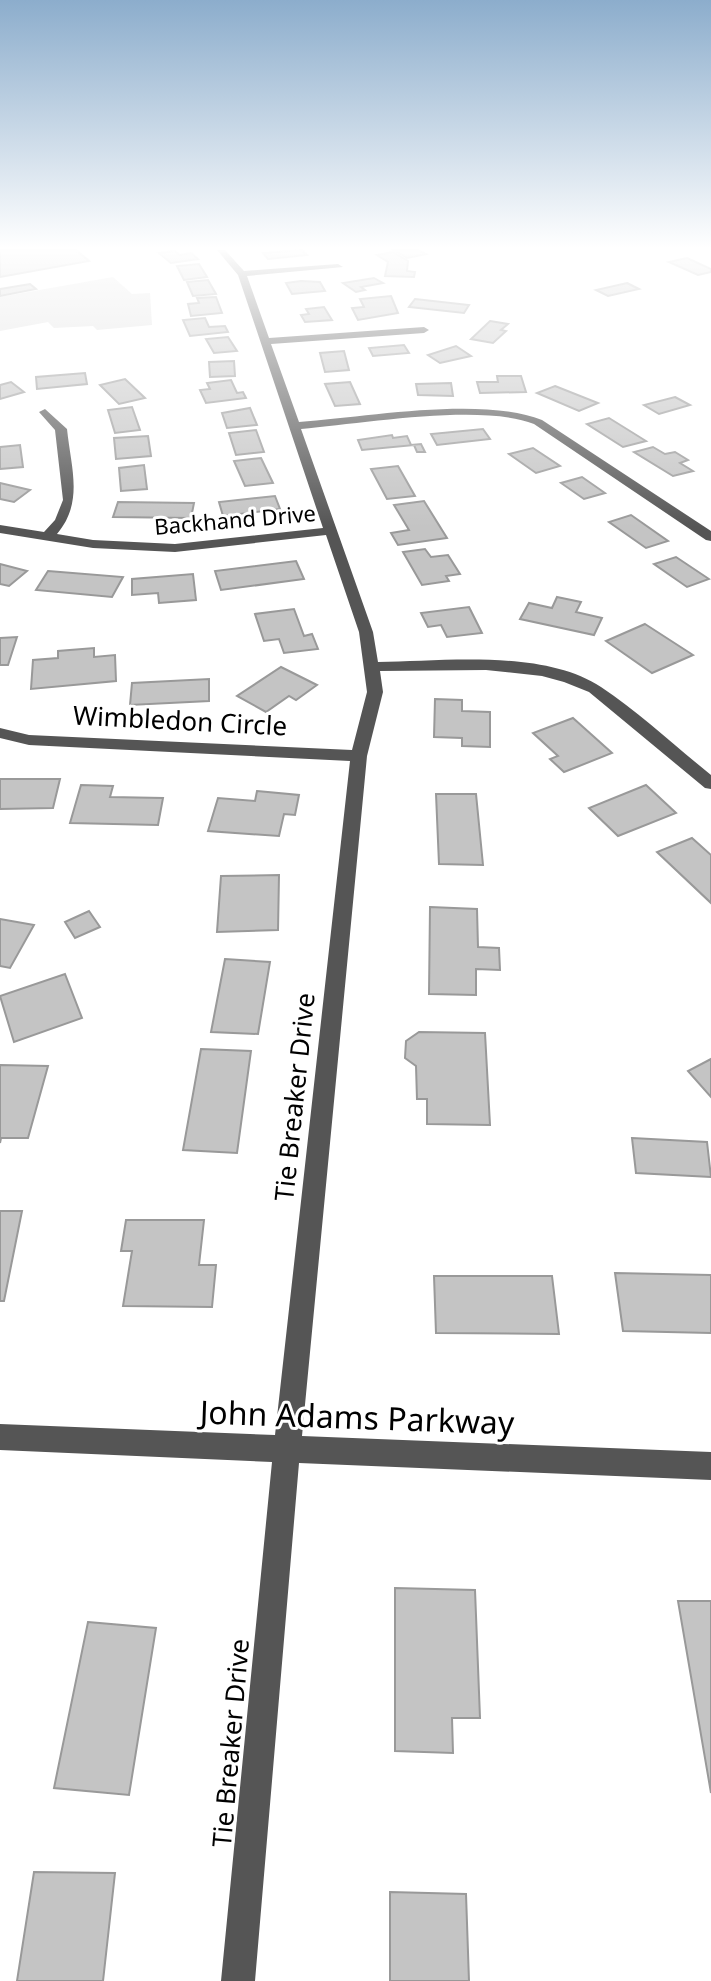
<svg xmlns="http://www.w3.org/2000/svg" width="711" height="1981" font-family="'Noto Sans',sans-serif">
  <style>
    .green { fill: #dcdcdc }
    .building { fill: #c4c4c4; stroke: #999; stroke-width: 2 }
    .lines { fill: none; stroke-linecap: round; stroke-linejoin: round }
    .minor { fill: #555; fill-rule: evenodd }
    .labels { text-anchor: middle; stroke-width: 6; stroke-linejoin: round; paint-order: stroke }
    .far-street-label { font-size: 22px; fill: #000; stroke: #fff }
    .street-label { font-size: 26px; fill: #000; stroke: #fff }
    .near-street-label { font-size: 32px; fill: #000; stroke: #fff }
  </style>
  <rect width="100%" height="100%" fill="#fff"/>
  <path class="green" d="M113,277L132,294L150,293L152,325L97,330L93,326L54,328L48,322L0,331V297Z"/>
  <g class="building">
    <path d="M0,250H76L89,261L0,277Z"/>
    <path d="M302,250L307,255L268,259L263,253Z"/>
    <path d="M394,250H418L426,254L407,258Z"/>
    <path d="M175,251L180,255L191,253L198,259L171,263L159,253Z"/>
    <path d="M393,252L408,261L407,271L415,272L414,277L385,276L388,262L377,255Z"/>
    <path d="M687,258L711,269V272L698,275L669,262Z"/>
    <path d="M199,264L207,277L184,280L177,266Z"/>
    <path d="M374,278L383,283L361,287L365,290L356,292L343,283Z"/>
    <path d="M208,280L216,294L193,296L187,282Z"/>
    <path d="M301,281L320,282L325,291L292,294L286,283Z"/>
    <path d="M627,283L639,289L608,296L596,290Z"/>
    <path d="M30,284L36,289L0,296V289Z"/>
    <path d="M391,296L398,313L358,320L352,308L364,307L360,299Z"/>
    <path d="M216,297L222,313L191,316L188,304L199,303L197,298Z"/>
    <path d="M415,299L469,305L464,313L409,307Z"/>
    <path d="M324,307L332,320L305,322L301,315L309,314L306,309Z"/>
    <path d="M205,318L209,327L225,326L228,332L190,336L183,320Z"/>
    <path d="M490,321L508,324L501,330L506,331L493,343L471,339Z"/>
    <path d="M228,337L237,351L214,353L206,339Z"/>
    <path d="M404,345L409,353L373,356L369,348Z"/>
    <path d="M456,346L471,356L440,363L428,355Z"/>
    <path d="M344,351L349,370L325,372L320,353Z"/>
    <path d="M234,361L235,376L210,377L209,362Z"/>
    <path d="M85,373L87,384L37,389L36,377Z"/>
    <path d="M497,376H521L526,392L480,393L477,382H498Z"/>
    <path d="M125,379L145,398L119,404L100,385Z"/>
    <path d="M231,380L237,393L243,392L246,398L206,403L200,390L210,389L207,383Z"/>
    <path d="M11,382L24,392L0,399V385Z"/>
    <path d="M350,382L360,404L335,406L325,384Z"/>
    <path d="M451,383L453,396L418,395L416,384Z"/>
    <path d="M555,386L598,403L579,411L537,393Z"/>
    <path d="M675,397L690,405L659,414L644,405Z"/>
    <path d="M132,407L140,430L115,433L108,410Z"/>
    <path d="M250,408L257,425L227,428L222,413Z"/>
    <path d="M609,418L646,441L623,447L587,424Z"/>
    <path d="M483,429L490,439L437,445L431,434Z"/>
    <path d="M256,430L264,452L236,455L229,433Z"/>
    <path d="M392,435L393,438L407,436L411,445L421,444L425,452H417L414,445L362,450L358,440Z"/>
    <path d="M148,436L151,456L116,459L114,438Z"/>
    <path d="M20,445L23,467L0,469V447Z"/>
    <path d="M653,447L665,454L675,452L688,460L680,463L693,471L673,476L634,452Z"/>
    <path d="M533,448L560,466L536,473L509,454Z"/>
    <path d="M261,458L273,483L245,486L234,461Z"/>
    <path d="M144,465L147,489L121,491L119,468Z"/>
    <path d="M398,466L415,496L387,499L371,469Z"/>
    <path d="M582,477L605,493L584,499L561,483Z"/>
    <path d="M0,483L30,490L14,502L0,499Z"/>
    <path d="M275,496L280,509L223,516L219,502Z"/>
    <path d="M424,501L447,538L398,545L391,533L409,530L394,505Z"/>
    <path d="M118,502L194,503L191,518L113,517Z"/>
    <path d="M631,515L668,541L646,548L609,522Z"/>
    <path d="M425,549L431,557L448,555L460,574L446,576L449,581L422,585L403,552Z"/>
    <path d="M676,557L709,579L687,587L654,564Z"/>
    <path d="M296,561L304,579L221,590L215,571Z"/>
    <path d="M0,564L27,571L9,586L0,584Z"/>
    <path d="M48,571L123,577L112,597L36,590Z"/>
    <path d="M193,574L196,600L159,603L158,593L132,595V579Z"/>
    <path d="M557,597L581,602L576,612L602,618L594,635L520,619L529,603L552,608Z"/>
    <path d="M469,607L482,633L447,637L441,625L428,627L421,613Z"/>
    <path d="M294,609L304,636L312,634L318,649L284,653L279,639L264,641L255,614Z"/>
    <path d="M645,624L693,655L652,673L606,641Z"/>
    <path d="M17,637L8,665H0V638Z"/>
    <path d="M94,648V657L115,655L116,681L31,689L33,660L58,658V651Z"/>
    <path d="M281,667L317,685L296,700L289,696L266,712L237,696Z"/>
    <path d="M209,679V701L130,705L132,683Z"/>
    <path d="M435,699L462,700V711L490,712V747L462,746V738L434,737Z"/>
    <path d="M573,718L612,753L564,772L550,759L558,756L533,733Z"/>
    <path d="M0,779H60L53,808L0,809Z"/>
    <path d="M81,785L113,786L110,797L163,798L158,825L70,823Z"/>
    <path d="M646,785L676,813L618,836L589,808Z"/>
    <path d="M257,791L299,795L295,815L284,814L279,836L208,831L218,798L255,801Z"/>
    <path d="M436,794H476L483,865L439,864Z"/>
    <path d="M692,838L711,855V903L657,852Z"/>
    <path d="M279,875L278,930L217,932L221,876Z"/>
    <path d="M430,907L477,909L478,947L499,948L500,970L476,969V995L429,994Z"/>
    <path d="M89,911L100,927L75,938L65,922Z"/>
    <path d="M0,919L34,925L10,968L0,966Z"/>
    <path d="M225,959L270,962L258,1034L211,1032Z"/>
    <path d="M65,974L82,1018L14,1042L0,996Z"/>
    <path d="M419,1032L485,1033L490,1125L427,1124V1099H417L416,1066L405,1058L406,1041Z"/>
    <path d="M201,1049L251,1051L237,1153L183,1150Z"/>
    <path d="M711,1059V1097L688,1071Z"/>
    <path d="M0,1065L48,1066L28,1138H1L0,1143Z"/>
    <path d="M632,1138L707,1142L711,1177L636,1173Z"/>
    <path d="M0,1211H22L4,1301H0Z"/>
    <path d="M126,1220H204L199,1265H216L212,1307L123,1306L132,1251H121Z"/>
    <path d="M615,1273L711,1275V1333L623,1331Z"/>
    <path d="M434,1276H552L559,1334L436,1333Z"/>
    <path d="M395,1588L475,1590L480,1718H452L453,1753L395,1751Z"/>
    <path d="M678,1601H711V1793Z"/>
    <path d="M88,1622L156,1628L129,1795L54,1788Z"/>
    <path d="M34,1872L115,1873L103,1981H17Z"/>
    <path d="M390,1892L466,1894L469,1981H390Z"/>
  </g>
  <g class="lines">
    <path class="minor" d="M217,250H225L244,271L338,264L343,267L247,276L269,338L424,327L429,330L424,333L271,344L299,422C367,417 481,396 542,420L711,531V541L706,540L534,424C480,403 362,424 301,429L373,632L378,662C444,661 544,649 601,687C640,713 675,746 711,775V789L705,788L589,692L564,682L542,676L486,670L380,671L383,692L367,756L302,1436L711,1452V1480L299,1463L255,1981H221L272,1462L0,1450V1424L275,1435L350,761L29,745L0,738V728L29,735L352,750L367,692L359,632L326,535L175,552L93,548L0,533V525L44,532L55,520L63,500L55,430L39,412L45,409L67,429C71,468 84,502 57,534L93,540L175,544L323,528L238,275Z"/>
  </g>
  <linearGradient id="sky" x2="0" y2="1"><stop stop-color="#8cadcc"/><stop offset="0.47" stop-color="#fff"/><stop offset="1" stop-color="#fff" stop-opacity="0"/></linearGradient>
  <rect width="711" height="527" fill="url(#sky)"/>
  <g class="labels">
    <g class="far-street-label">
      <text transform="translate(235 520) rotate(-5)" y="8">Backhand Drive</text>
    </g>
    <g class="street-label">
      <text transform="translate(180 721) rotate(3)" y="9">Wimbledon Circle</text>
      <text transform="translate(295 1097) rotate(-84)" y="9">Tie Breaker Drive</text>
      <text transform="translate(231 1743) rotate(-85)" y="9">Tie Breaker Drive</text>
    </g>
    <g class="near-street-label">
      <text transform="translate(357 1418) rotate(2)" y="11">John Adams Parkway</text>
    </g>
  </g>
</svg>
